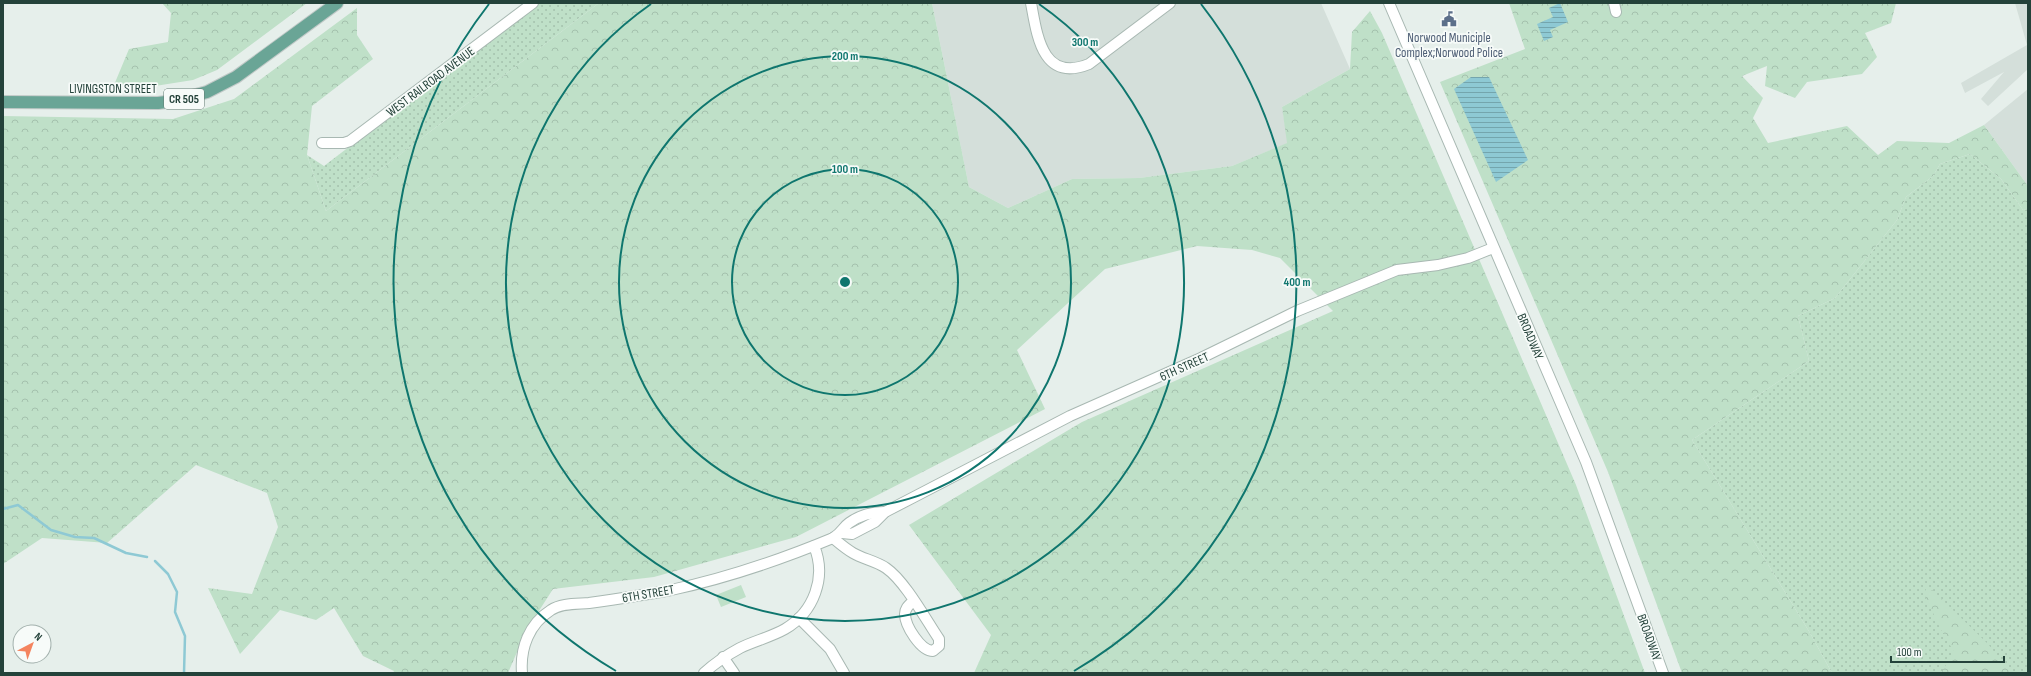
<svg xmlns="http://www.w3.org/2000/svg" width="2031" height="676" font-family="'Sofia Sans Condensed',sans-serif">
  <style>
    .built { fill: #d4dfda }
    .green { fill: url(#green-dots) }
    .forest { fill: url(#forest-crowns) }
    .pitch { fill: #bfe0c8 }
    .water { fill: url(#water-rules) }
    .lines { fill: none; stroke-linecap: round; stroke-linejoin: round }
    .stream { stroke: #8ec9d4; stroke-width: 2.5 }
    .minor-casing { stroke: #a8b8b2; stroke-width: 12 }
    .major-casing { stroke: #c2cac8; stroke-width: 14 }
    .minor { stroke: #fff; stroke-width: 10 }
    .major { stroke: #6aa596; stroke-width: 12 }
    .ring { fill: none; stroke: #0f766e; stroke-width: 2 }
    .labels { text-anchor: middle; stroke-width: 3.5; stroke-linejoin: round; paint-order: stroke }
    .shield { fill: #f7fbf9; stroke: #637a73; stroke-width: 1 }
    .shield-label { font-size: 12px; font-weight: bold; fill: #24423a }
    .service-label { font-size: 13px; fill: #4e5e75; stroke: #f7fbf9 }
    .street-label { font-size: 13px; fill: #24423a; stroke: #f7fbf9 }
    .centre { fill: #0f766e; stroke: #f7fbf9; stroke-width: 2 }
    .ring-label { font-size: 12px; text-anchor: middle; font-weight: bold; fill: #0f766e; stroke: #f7fbf9; stroke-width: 3.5; stroke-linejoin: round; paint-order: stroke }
  </style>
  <defs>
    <pattern id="green-dots" width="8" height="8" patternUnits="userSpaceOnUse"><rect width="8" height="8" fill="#bfe0c8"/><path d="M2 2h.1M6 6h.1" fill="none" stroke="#a4c1ad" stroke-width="1.8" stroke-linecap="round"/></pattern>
    <pattern id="forest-crowns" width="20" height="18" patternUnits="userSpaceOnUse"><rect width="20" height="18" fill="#bfe0c8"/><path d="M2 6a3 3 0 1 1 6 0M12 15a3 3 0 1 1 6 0" fill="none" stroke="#a4c1ad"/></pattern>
    <pattern id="water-rules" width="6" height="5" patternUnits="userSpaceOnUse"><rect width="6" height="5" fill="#8ec9d4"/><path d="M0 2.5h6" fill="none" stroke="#74a5ad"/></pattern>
  </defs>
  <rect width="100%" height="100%" fill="#e6efeb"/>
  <g class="built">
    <path d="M932,3H1321L1350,69L1282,107L1288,143L1232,166L1139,178L1072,179L1008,208L969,187Z"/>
    <path d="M2015,3H2028V69L1988,106L1981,99L2004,72L1965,93L1961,83L2027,45Z"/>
    <path d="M2028,89V186L1984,125Z"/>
  </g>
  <g class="green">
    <path d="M537,3H599L326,211L307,155L324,166Z"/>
    <path d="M1970,154L2001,179L2023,210L2028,209V673H1832L1810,633L1692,440L1809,361L1798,316L1835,298L1897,220L1906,197L1933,176L1940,164Z"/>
  </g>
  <g class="forest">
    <path d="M162,3H307L217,70L193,80L155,86L114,85L129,49L168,42L171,13Z"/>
    <path d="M599,3H932L969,187L1008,208L1072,179L1139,178L1232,166L1287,143L1282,107L1350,69L1352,32L1370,11L1382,33L1576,485L1645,673H974L991,635L909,525L1082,422L1333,311L1280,258L1252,250L1197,246L1105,269L1017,350L1045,409L796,537L654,577L553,589L526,631L508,673H393L394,671L363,656L334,608L316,620L280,610L240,654L208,588L252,594L278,527L267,493L196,465L107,543L42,538L3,564V116L173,119L234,99L357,8V35L373,59L312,106L307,155L326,211Z"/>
    <path d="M1509,3H1896L1891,23L1865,33L1877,57L1862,74L1807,82L1795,98L1765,86L1767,66L1742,76L1763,98L1753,118L1768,143L1847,126L1878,155L1897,141L1949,143L1984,125L2028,186V209L2023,210L2001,179L1970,154L1940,164L1933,176L1906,197L1897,220L1835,298L1798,316L1809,361L1692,440L1810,633L1832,673H1682L1608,472L1440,82L1525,49Z"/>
    <path d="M1928,586L1988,644L2011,673H1941L1954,652L1940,628L1924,593Z"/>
  </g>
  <path class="pitch" d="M741,585L746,597L721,607L716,595Z"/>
  <g class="water">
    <path d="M1560,3L1568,22L1550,30L1553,37L1544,41L1537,24L1553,17L1549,8Z"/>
    <path d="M1471,77H1489L1528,160L1496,182L1454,89Z"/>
  </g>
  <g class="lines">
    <g class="stream">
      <path d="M3,509L18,505L51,530L75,537L94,538L126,553L147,557"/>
      <path d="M155,561L168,574L177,592L175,612L185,636L184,673"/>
    </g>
    <g class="minor-casing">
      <g id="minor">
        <path d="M1031,3C1037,35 1042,83 1089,64L1170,3"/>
        <path d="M1389,3L1586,462L1663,673"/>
        <path d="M1614,3L1616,12"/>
        <path d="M322,143H344L350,141L533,3"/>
        <path d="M842,533L852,534L875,522L885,512L914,497L1070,416L1201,358L1297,311L1397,270L1438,265L1468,258L1493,248"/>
        <path d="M833,538C839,543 846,549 853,553C863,559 876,561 886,568C905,581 926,620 939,639V646L933,651C921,651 905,626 905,614C905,608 909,605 913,601"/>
        <path d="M799,618L830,649L844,673"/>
        <path d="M723,657L734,673"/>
        <path d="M522,673C520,648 529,624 551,610C561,603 577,604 589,603C617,599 644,595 671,590C727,578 780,560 833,538C843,532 842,528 849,523C860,515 872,512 885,512"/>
        <path d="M704,673C715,663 727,655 740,648C754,641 771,637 785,629C814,612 827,577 814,546"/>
      </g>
    </g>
    <g class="major-casing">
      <path id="major" d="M3,102L158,103L174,101L207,92L236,77L337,3"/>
    </g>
    <use href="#minor" class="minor"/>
    <use href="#major" class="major"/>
  </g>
  <g class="ring">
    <circle cx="845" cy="282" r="113"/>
    <circle cx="845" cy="282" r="226"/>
    <path d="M1039 4A339 339 0 1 1 651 4"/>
    <path d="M616 671A452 452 0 0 1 489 4M1201 4A452 452 0 0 1 1074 671"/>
  </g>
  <defs>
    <g id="civic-bare" transform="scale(1.2)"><path d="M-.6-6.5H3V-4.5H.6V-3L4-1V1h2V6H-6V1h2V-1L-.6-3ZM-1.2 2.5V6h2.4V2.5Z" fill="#5c6f8a" stroke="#f7fbf9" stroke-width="2.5" paint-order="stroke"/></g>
  </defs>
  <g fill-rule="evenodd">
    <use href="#civic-bare" x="1449" y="19"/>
  </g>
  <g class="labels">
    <rect class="shield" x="164" y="89" width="40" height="20" rx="3"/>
    <g class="shield-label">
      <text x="184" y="103">CR 505</text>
    </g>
    <g class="service-label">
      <text x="1449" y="42">Norwood Municiple<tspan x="1449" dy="15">Complex;Norwood Police</tspan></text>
    </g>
    <g class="street-label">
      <text transform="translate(430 81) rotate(-37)" y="5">WEST RAILROAD AVENUE</text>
      <text x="113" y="93">LIVINGSTON STREET</text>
      <text transform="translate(1531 336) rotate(67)" y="5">BROADWAY</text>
      <text transform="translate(1184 366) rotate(-24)" y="5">6TH STREET</text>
      <text transform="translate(648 593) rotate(-10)" y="5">6TH STREET</text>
      <text transform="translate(1650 637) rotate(70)" y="5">BROADWAY</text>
    </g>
  </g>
  <circle cx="845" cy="282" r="6" class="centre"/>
  <g class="ring-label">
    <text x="1085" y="46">300 m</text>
    <text x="845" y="60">200 m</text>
    <text x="845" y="173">100 m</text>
    <text x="1297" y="286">400 m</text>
  </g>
  <rect width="2031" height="676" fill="none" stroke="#24423a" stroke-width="8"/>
  <g transform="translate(32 644) rotate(41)"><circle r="19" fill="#f7fbf9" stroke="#a3b1ad"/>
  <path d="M0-3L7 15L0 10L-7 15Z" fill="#f4845f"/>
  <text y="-6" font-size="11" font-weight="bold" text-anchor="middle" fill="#24423a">N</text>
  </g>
  <path d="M1891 656v6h113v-6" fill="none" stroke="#24423a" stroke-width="2"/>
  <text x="1897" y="656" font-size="12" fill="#24423a" stroke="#f7fbf9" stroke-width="3" paint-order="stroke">100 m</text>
</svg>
